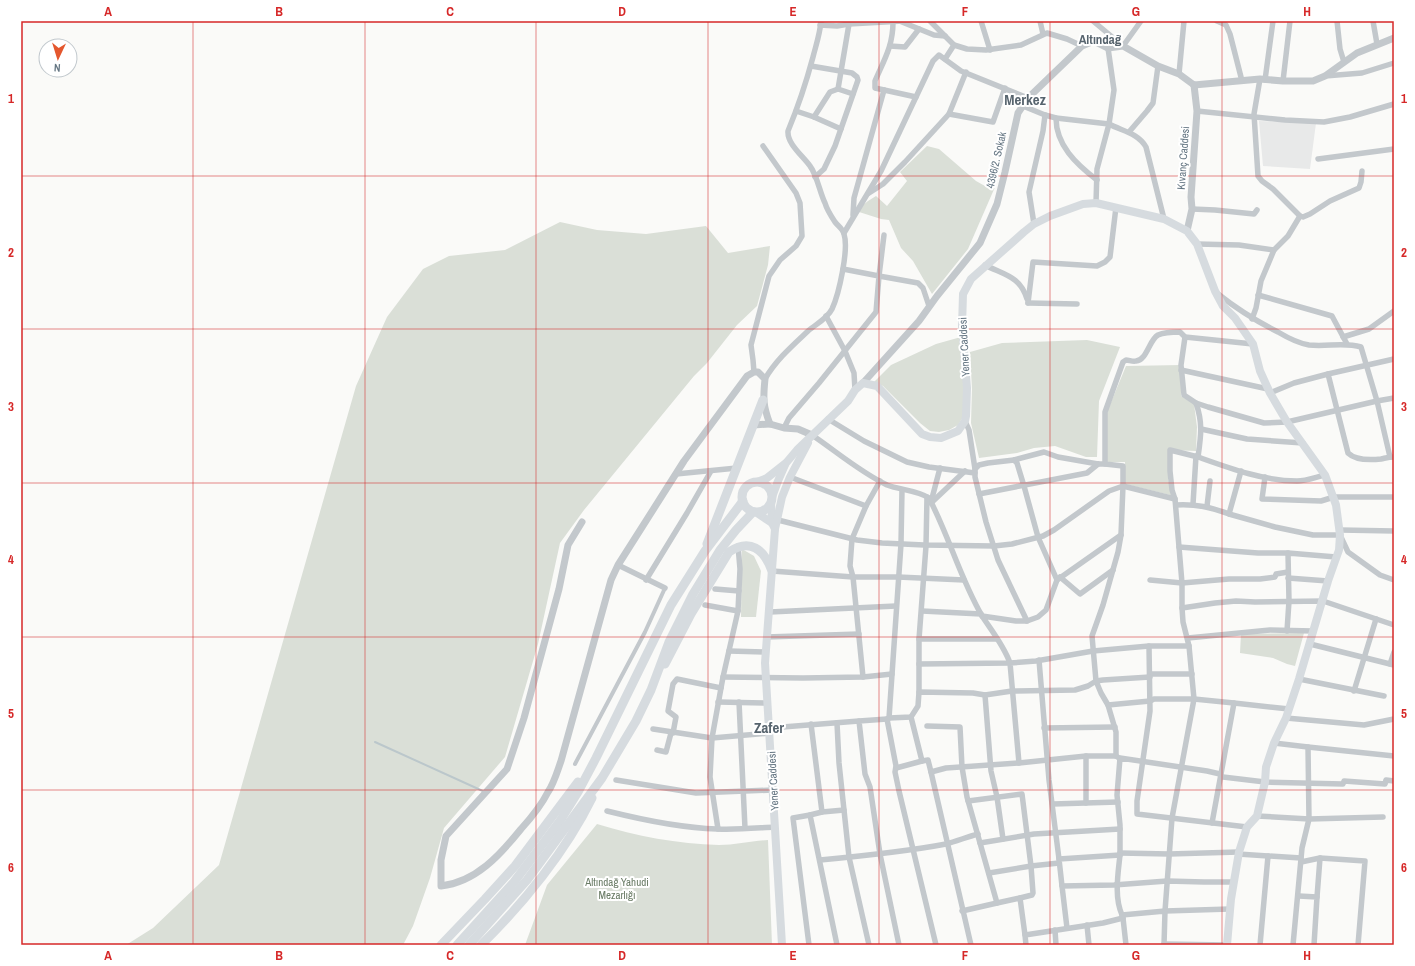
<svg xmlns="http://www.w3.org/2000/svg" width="1415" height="966" font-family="'Archivo Narrow',sans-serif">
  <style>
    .built { fill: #e8e9e9 }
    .green { fill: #dadfd7 }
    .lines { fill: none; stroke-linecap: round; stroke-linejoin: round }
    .stream { stroke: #bbc7cb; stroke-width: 2 }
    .pedestrian { stroke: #c3c8cc; stroke-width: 4 }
    .minor { stroke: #c3c8cc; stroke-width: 5.5 }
    .tertiary { stroke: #c3c8cc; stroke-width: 7 }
    .secondary { stroke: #d6dbdf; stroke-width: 8 }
    .primary { stroke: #d6dbdf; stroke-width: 9 }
    .grid { fill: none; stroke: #d62828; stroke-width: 1; stroke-opacity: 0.55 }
    .labels { text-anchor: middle; stroke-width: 4; stroke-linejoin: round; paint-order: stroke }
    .street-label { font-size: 11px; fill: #657683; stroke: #fff }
    .park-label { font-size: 11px; fill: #687a64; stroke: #fff }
    .quarter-label { font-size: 13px; font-weight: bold; fill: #57646e; stroke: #fff }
    .district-label { font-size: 15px; font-weight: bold; fill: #57646e; stroke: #fff }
    .neatline { fill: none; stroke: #d62828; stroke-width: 1.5 }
    .grid-label { font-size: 13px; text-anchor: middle; font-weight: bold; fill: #d62828 }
  </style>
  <rect width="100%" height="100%" fill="#fafaf8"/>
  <path class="built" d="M1259,121L1316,123L1310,169L1263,166Z"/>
  <g class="green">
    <path d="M927,146L939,149L976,181L985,186L995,187L968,249L932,294L913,261L901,248L889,220L881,219L856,211L868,201L876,196L887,206L907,181L900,172Z"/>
    <path d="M560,222L597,230L646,234L706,226L728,253L770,246L768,265L757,306L737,325L707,363L694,376L584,510L560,543L538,644L505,757L444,828L430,878L413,926L403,945H126L153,928L219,865L356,386L387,317L423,269L449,256L505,250Z"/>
    <path d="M961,337L965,394L963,417L958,425L949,430L939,432L930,431L920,423L883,386L874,382L891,365L936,344Z"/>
    <path d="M1087,340L1120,347L1099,401L1097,457H1086L1055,446L1034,448L1017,453L979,458L971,423L972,389L970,352L1002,343Z"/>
    <path d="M1181,365V396L1194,404L1197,427L1196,451L1170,450L1168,480L1174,496L1125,484V462H1107V412L1126,366Z"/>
    <path d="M742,549L754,556L761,571L756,617H741Z"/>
    <path d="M1304,633L1295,666L1287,664L1273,658L1240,653L1241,634Z"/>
    <path d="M597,824C636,836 678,844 719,845C735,845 752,841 768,840L772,945H525L547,885Z"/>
  </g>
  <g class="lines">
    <path class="stream" d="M375,742L485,792"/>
    <path class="pedestrian" d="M575,764L645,632L665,588"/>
    <g class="minor">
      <path d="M930,21L954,45L967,49L986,50L1021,45L1047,33L1067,39L1082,46"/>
      <path d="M981,21L990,50"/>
      <path d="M1040,21L1043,34"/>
      <path d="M1093,21L1123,46L1141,21"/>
      <path d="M1217,21L1226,25L1230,34L1242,81"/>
      <path d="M1337,21L1340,49L1344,62"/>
      <path d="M1373,21L1377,44"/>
      <path d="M893,22C893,46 884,60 875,81V88L916,97"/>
      <path d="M902,22L934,35L945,36"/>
      <path d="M820,25L837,26L849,24L903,21"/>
      <path d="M890,46L905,47L919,29"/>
      <path d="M1108,48L1114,90L1109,124C1122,131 1138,133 1146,147L1164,219"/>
      <path d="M945,59L954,45"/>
      <path d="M811,66L852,73L857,77L858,80L835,146L824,169L815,177"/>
      <path d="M1179,74L1184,21"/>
      <path d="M1325,76L1362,73L1394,63"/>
      <path d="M1260,79L1254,114L1258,176L1262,181L1273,189L1300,216"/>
      <path d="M1265,80L1273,21"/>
      <path d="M1283,81L1290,21"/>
      <path d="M838,89L849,24"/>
      <path d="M1023,106L1045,115L1056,118L1109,124L1097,169L1096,203"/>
      <path d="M796,111L814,117L841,129"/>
      <path d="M1197,111L1285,120L1324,122L1350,117L1394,104"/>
      <path d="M949,114L993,122L1005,88"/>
      <path d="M814,117L830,92L838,89L853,94"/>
      <path d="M1056,118C1056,145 1076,164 1097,180"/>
      <path d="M1129,132L1147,111L1153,103L1158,66"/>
      <path d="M1318,159L1394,149"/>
      <path d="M869,193L883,184L905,162L949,114L966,72"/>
      <path d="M1192,209L1215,210L1254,214L1257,210"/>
      <path d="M853,215L854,198L884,90"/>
      <path d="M1034,224L1029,192L1043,131L1045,115"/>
      <path d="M844,233L881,171L933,61L939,55L961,71L1028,98"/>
      <path d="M884,235L879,276L918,283L923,288L929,306"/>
      <path d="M1197,244L1239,245L1274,250"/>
      <path d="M985,265C1004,275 1020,276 1027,299"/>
      <path d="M1218,294C1237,309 1256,321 1278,332C1288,338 1297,343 1309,345C1327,347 1344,342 1361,347L1377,401L1390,457"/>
      <path d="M1258,295L1332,316L1347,344"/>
      <path d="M1028,303L1033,262L1097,266L1105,262L1110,257L1116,207"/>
      <path d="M1028,303L1077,304"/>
      <path d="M826,316L845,351L854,373L855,390"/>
      <path d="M1252,319L1256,308L1261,281L1274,250L1288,236L1300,216L1303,217L1310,214L1330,201L1359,188L1361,182L1362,171"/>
      <path d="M1185,337L1181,365L1184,395L1196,403C1203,423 1201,436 1198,457L1170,450V471L1172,490L1175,499L1182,583V608L1183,622L1189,646L1194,699L1172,818L1165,911L1230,909"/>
      <path d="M1343,337L1369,329L1394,311"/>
      <path d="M1394,359L1328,374L1348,453C1356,461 1371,460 1381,459C1386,458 1389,457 1394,457"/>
      <path d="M1181,370L1268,389"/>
      <path d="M754,372L753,360L751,345L769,276L780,260L796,246L802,236L800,203L796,193L763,146"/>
      <path d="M765,379C776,360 792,346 808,331C816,324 827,319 832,309C839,294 849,249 844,234C843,229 838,226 835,222C831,216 827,210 825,203C820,193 817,175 810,166C803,156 787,144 788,131C798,107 806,83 813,57C816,45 820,34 821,21"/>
      <path d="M1270,393L1294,383L1328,374"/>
      <path d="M1196,403L1208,407L1264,423L1287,422L1377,401L1394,398"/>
      <path d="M828,419L864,441L907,462L929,467L975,473"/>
      <path d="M965,421L969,430L975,469"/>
      <path d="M784,428L789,418L819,383L876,312L879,276L843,269"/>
      <path d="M1201,429L1247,439L1303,443"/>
      <path d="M812,435C837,452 860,472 887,485C900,490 917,490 929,498C949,536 960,578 982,616"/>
      <path d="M1198,457C1229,468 1264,481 1297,481C1306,481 1316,477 1325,475"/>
      <path d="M1014,460L1017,463L1024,486L1038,537L1057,580L1121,535"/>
      <path d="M676,474L737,468"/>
      <path d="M790,477L866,506"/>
      <path d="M1265,477L1262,499L1321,501L1334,497H1394"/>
      <path d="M979,494L1087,473L1098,464"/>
      <path d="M931,502L940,468"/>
      <path d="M931,503L965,471"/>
      <path d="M1193,504L1196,456"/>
      <path d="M1176,505C1197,504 1210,507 1229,514L1241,471"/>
      <path d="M1207,506L1210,481"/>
      <path d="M1229,514L1275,527L1313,535H1340L1348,552L1380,575L1394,580"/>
      <path d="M778,520L857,540L882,543L924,545L994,546L1012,544L1043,536L1054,530L1109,491L1123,486L1175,499"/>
      <path d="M1340,530L1394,531"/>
      <path d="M1179,547L1258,553H1288"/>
      <path d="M618,565L665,588"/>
      <path d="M772,571L853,577H898L964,580"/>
      <path d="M1060,577L1080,594L1113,570"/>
      <path d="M1288,578L1328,581"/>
      <path d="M646,580L687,513L711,471"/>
      <path d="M1150,580L1182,583L1229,579H1260L1275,577L1276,574L1288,572"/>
      <path d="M715,589L739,591"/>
      <path d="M705,605L738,611"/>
      <path d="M1182,608L1215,603L1236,601L1255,602L1323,601L1394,625"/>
      <path d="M922,611L981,614"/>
      <path d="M770,612L896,606"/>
      <path d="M1027,621L1038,617L1046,610L1057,580"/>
      <path d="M1287,631L1289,601L1288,553L1336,557"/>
      <path d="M766,637L859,634"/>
      <path d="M1188,638L1270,630L1313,631"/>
      <path d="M919,639H997"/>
      <path d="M1310,644L1390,664"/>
      <path d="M1189,646H1149L1150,711L1137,801V814L1247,827"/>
      <path d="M729,651L766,652"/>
      <path d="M1394,652L1390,664L1394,665"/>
      <path d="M1039,660L1049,780L1059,859"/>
      <path d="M919,664L1010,663C1004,646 992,631 982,616L1016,621H1027L998,560L986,522L975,477V469L979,465L988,463L1014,460L1044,452L1058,457L1098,464H1105"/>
      <path d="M1150,674H1192"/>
      <path d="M723,677L803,678L863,677L853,577L850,566L852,539L866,506L880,481"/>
      <path d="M863,677L892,674"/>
      <path d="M1299,679L1384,696"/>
      <path d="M1354,691L1376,619"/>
      <path d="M919,692V639L926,546L927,497"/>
      <path d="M718,702L767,703"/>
      <path d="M739,702L745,828"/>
      <path d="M1234,703L1289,709"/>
      <path d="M1108,705L1150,701L1154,699H1194L1234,703L1212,823"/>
      <path d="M911,717L922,761L928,760L931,772L971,945"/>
      <path d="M889,718L901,544L902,490"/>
      <path d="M1286,718L1364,725L1394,719"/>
      <path d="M887,719L859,721L865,774L870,787L880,854L899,945"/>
      <path d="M837,723L839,763L849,857L869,945"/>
      <path d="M811,724L822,812L844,810"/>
      <path d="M927,726L960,727L962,767L967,797L997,903L1020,898L1025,935"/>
      <path d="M770,728L859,721"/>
      <path d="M1044,728L1115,727"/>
      <path d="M653,729L712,738L770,733"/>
      <path d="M673,733L676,717L668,711L673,684L677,679L721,688"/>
      <path d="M1274,743L1308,747L1309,819L1302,848L1293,945"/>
      <path d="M1308,747L1394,756"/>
      <path d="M657,750L666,752L671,733"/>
      <path d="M1116,756V732L1108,705L1101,693L1096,681L1092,636L1103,605L1118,552L1121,535L1123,486V466L1105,464V412L1123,362L1126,360C1129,360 1133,362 1136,361C1147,360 1149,340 1158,335C1165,332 1173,332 1180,332L1185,337L1253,344"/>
      <path d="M1119,758L1116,756H1086L1019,763L1010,663L1036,661L1093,651L1149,646"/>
      <path d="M896,768L922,761"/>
      <path d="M931,772L946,768L1019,763"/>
      <path d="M616,780L696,793L773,790"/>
      <path d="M968,801L1022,794L1031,866L989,873"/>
      <path d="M1086,803V756"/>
      <path d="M1053,804L1118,802"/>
      <path d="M607,811C643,820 680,828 717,829C736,830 756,828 775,827"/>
      <path d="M822,812L810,815L837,945"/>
      <path d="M1257,816L1309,819L1383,817"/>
      <path d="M718,829L710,777L712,738L723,677L738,611L740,569L738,546"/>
      <path d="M1003,839L997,797L991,771L985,695L1012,691L1075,690L1088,686L1096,681L1103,680L1150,677"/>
      <path d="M980,843L1034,834L1120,829"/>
      <path d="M1120,853L1169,854L1239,852"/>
      <path d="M1238,854L1301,858"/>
      <path d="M1120,855V825L1117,795L1120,758L1207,771L1220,774L1223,777L1265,782L1343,784L1344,781L1385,784L1386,780L1394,781"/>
      <path d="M820,860C862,856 904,852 946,844C957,841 967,837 978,834"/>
      <path d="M1301,862L1320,858L1365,861L1358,945"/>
      <path d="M1062,886L1059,859L1120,855C1118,874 1114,897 1122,915"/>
      <path d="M1299,896L1317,897L1314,945"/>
      <path d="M1317,897L1320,858"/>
      <path d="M1020,898L1032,895L1033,893L1031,866L1059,863"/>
      <path d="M962,911L997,903"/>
      <path d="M1123,918L1126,945"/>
      <path d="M1087,925L1089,945"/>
      <path d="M1067,928L1062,886L1114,885L1167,881L1204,882H1234"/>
      <path d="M1055,930L1056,945"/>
      <path d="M1164,944L1227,945"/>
      <path d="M809,945L793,818L810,815"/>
      <path d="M936,945L899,791L895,772L896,766L887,719L889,718L911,717L918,706L919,692L973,693L985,695"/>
      <path d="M1026,945L1025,935L1103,923L1123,918L1122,915L1165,911L1164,945"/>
      <path d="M1260,945L1268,856"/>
    </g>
    <g class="tertiary">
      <path d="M1194,85L1260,79L1283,81H1313L1325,76L1357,53L1394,38"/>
      <path d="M1187,231L1192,209L1191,197L1197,111L1194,85"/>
      <path d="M863,383L919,321L937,296L980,243L997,204L1005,172L1018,113L1028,98L1082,46L1094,41L1108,48L1123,46L1158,66L1179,74L1194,85"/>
      <path d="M753,425L770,424"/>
      <path d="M582,522L568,545L559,589L524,718L507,769L446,836L441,860V886C476,882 500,855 521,829C531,818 541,806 548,792C554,783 557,772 561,761L611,580L618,565L684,461L747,376L754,372H758L765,379C763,399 763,406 770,424L784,428L798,429L812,435"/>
    </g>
    <g class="secondary">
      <path d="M757,482L767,478L786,463L797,450L848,401L855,390L863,383L877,386L922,434L930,437L941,438L958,431L965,421L966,416L967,388L962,327L963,294L971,279L1024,232L1034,224L1050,216L1083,204L1096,203L1164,219L1187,231L1197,244L1215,291L1223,306L1235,318L1253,344L1260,371L1270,393L1287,422L1325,475L1336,505L1340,535L1339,550L1328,581L1299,679L1286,718L1274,743L1266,767L1265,782L1257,816L1247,827L1239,852L1231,899L1227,945"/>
      <path d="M772,497L778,481L785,465"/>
      <path d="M771,502L772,523L775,529L765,663L782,945"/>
      <path d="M757,513L772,523"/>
      <path d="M775,529L782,497L790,477L808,443"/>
    </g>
    <g class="primary">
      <circle cx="757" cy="497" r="15"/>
      <path d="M707,544L763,400"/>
      <path d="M665,664L691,614L729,552C750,538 764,549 772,571"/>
      <path d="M441,945L485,899L515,866L578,782"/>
      <path d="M457,945L514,882L560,821L578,792L596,758L671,605L705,551L743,501"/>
      <path d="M469,945L527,880L602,778L636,721L651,690L669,642L693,594L720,550L736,530L753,512"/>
      <path d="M481,945C523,904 566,851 592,798"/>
    </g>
  </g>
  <path class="grid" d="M193,21V945M365,21V945M536,21V945M708,21V945M879,21V945M1050,21V945M1222,21V945M21,176H1394M21,329H1394M21,483H1394M21,637H1394M21,790H1394"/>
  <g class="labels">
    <g class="street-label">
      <text transform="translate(1183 158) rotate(-86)" y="4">Kıvanç Caddesi</text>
      <text transform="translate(996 160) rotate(-77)" y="4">4396/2. Sokak</text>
      <text transform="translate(964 347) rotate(-93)" y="4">Yener Caddesi</text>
      <text transform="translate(773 781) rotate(-93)" y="4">Yener Caddesi</text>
    </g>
    <g class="park-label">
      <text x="617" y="886">Altındağ Yahudi<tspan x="617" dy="13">Mezarlığı</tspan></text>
    </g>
    <g class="quarter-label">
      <text x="1100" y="44">Altındağ</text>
    </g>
    <g class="district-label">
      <text x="1025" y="105">Merkez</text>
      <text x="769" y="733">Zafer</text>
    </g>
  </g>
  <rect width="1415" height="966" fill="none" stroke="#ffffff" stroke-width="44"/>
  <g transform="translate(58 58) rotate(184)"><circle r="19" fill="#ffffff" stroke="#c1c8cd"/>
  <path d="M0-3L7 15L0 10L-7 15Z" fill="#e4572e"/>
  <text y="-6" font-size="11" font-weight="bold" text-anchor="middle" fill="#657683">N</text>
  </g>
  <rect x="22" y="22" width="1371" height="922" class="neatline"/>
  <g class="grid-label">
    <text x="108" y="16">A</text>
    <text x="279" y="16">B</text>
    <text x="450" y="16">C</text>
    <text x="622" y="16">D</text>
    <text x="793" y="16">E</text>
    <text x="965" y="16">F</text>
    <text x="1136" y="16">G</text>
    <text x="1307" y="16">H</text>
    <text x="11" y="103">1</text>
    <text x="1404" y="103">1</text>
    <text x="11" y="257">2</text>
    <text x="1404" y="257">2</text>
    <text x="11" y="411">3</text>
    <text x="1404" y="411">3</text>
    <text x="11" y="564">4</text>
    <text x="1404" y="564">4</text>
    <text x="11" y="718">5</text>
    <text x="1404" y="718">5</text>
    <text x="11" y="872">6</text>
    <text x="1404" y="872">6</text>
    <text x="108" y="960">A</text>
    <text x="279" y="960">B</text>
    <text x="450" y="960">C</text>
    <text x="622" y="960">D</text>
    <text x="793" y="960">E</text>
    <text x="965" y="960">F</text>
    <text x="1136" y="960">G</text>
    <text x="1307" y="960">H</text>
  </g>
</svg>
